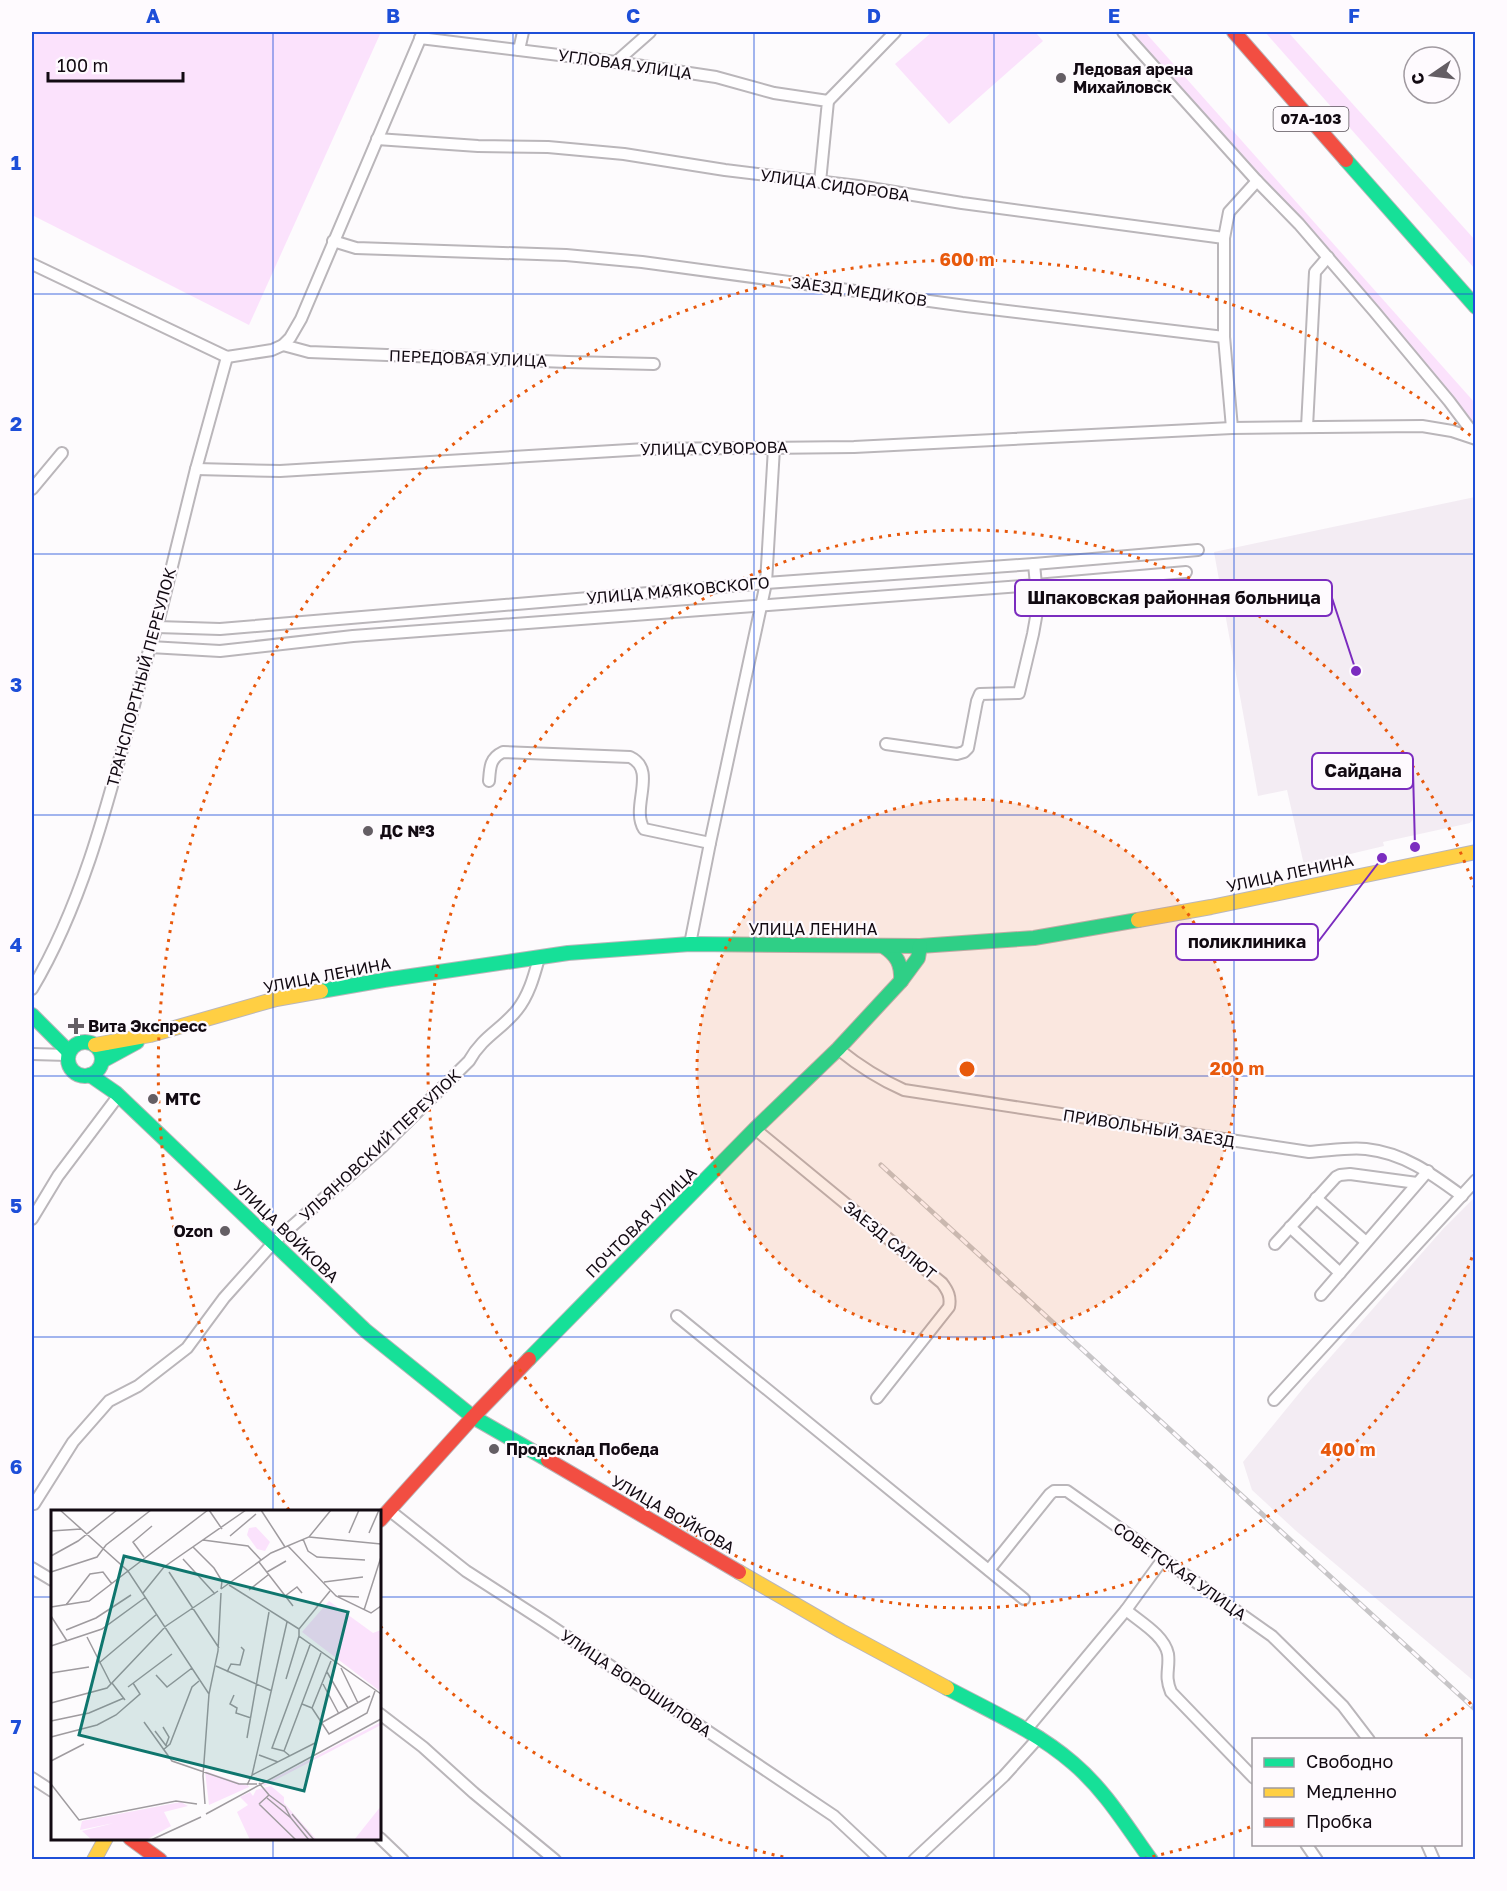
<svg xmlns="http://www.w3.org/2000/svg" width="1507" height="1891" font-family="'Golos Text',sans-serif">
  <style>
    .built { fill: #f3ecf3 }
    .green { fill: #fbe2fc }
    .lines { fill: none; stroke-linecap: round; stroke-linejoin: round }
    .street-casing { stroke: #bab6ba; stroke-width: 14 }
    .fast-casing { stroke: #bab6ba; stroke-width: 16 }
    .slow-casing { stroke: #bab6ba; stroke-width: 16 }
    .jam-casing { stroke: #bab6ba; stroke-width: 16 }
    .street { stroke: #fffeff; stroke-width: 10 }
    .fast { stroke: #16e098; stroke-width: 14 }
    .slow { stroke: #ffcf43; stroke-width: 14 }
    .jam { stroke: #f24e42; stroke-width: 14 }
    .rail-casing { stroke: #c7c5c7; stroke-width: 5 }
    .rail { stroke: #fefafe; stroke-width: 3; stroke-dasharray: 9; stroke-linecap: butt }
    .grid { fill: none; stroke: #1d4ed8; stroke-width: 1.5; stroke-opacity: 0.55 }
    .ring { fill: none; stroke: #e8590c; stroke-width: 3; stroke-dasharray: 3 6 }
    .poi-dot { fill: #645e64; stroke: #fefafe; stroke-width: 2 }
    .labels { text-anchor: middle; stroke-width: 4.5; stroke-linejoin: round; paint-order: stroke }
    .shield { fill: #fefafe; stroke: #595259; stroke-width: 1.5 }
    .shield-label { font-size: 15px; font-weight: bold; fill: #120a12 }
    .street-label { font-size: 16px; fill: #120a12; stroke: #fefafe }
    .poi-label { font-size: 16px; font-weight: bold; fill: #120a12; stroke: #fefafe; text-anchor: start }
    .inset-road { fill: none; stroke: #9f9b9f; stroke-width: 1.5 }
    .view { fill: #0f766e; fill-opacity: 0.15; stroke: #0f766e; stroke-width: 3 }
    .inset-edge { fill: none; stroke: #120a12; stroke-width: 3 }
    .centre { fill: #e8590c; stroke: #fefafe; stroke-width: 3 }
    .ring-label { font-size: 18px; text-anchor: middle; font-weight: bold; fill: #e8590c; stroke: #fefafe; stroke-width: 4.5; stroke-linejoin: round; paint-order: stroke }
    .leader { fill: none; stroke: #7b2cbf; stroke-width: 2 }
    .callout-dot { fill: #7b2cbf; stroke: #fefafe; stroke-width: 2 }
    .callout { fill: #fefafe; stroke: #7b2cbf; stroke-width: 2 }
    .callout-label { font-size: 18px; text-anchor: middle; font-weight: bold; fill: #120a12 }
    .neatline { fill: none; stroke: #1d4ed8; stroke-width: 2 }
    .grid-label { font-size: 20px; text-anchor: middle; font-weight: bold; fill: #1d4ed8 }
  </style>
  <rect width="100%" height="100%" fill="#fdfbfd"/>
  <g class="built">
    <path d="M1475,497V817L1470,823L1383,842L1384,846L1304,865L1287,790L1258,796L1214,552Z"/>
    <path d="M1475,1197V1682L1295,1530L1252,1490L1243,1462L1305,1386L1443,1229Z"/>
  </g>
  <g class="green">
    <path d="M32,32H381L249,325L32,215Z"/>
    <path d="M932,32H1035L1043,41L949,124L895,64Z"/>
    <path d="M1127,32H1145L1475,403V429Z"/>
    <path d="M1265,32H1288L1475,240V269Z"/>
  </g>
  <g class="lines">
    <g class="street-casing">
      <g id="street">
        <path d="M1123,32L1257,181L1299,224L1374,311L1449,401L1476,437"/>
        <path d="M420,38L616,62L716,77L774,93L828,101L820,182"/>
        <path d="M519,50L523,32"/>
        <path d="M616,62L650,32"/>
        <path d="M828,101L895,32"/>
        <path d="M377,139L478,146L548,147L624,154L725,170L858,186L962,203L1224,238L1229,212L1257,181"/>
        <path d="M333,241L356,248L566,255L642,262L966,306L1224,337V238"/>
        <path d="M32,264L227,357L272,350L283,345L290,338L301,319L423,32"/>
        <path d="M1224,337L1232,428"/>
        <path d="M283,345L309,352L568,362L654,364"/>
        <path d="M1307,427L1315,272L1328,257"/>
        <path d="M196,469L280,471L646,449L854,447L1232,428L1422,426L1452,431L1476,439"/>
        <path d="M32,489L62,453"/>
        <path d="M157,627L220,629L766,583L1034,564L1198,550"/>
        <path d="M150,647L220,651L353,636L1036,585L1186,572"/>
        <path d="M886,744L957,754L964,752L968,748L977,701L980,694L1019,693L1033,634L1038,606L1034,564"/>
        <path d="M489,781C490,767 490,758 503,752L630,757C658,770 630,807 644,829L710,843"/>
        <path d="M690,944L710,843L766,583L774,448"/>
        <path d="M32,989C93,886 117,762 150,647L157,627L196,469L227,357"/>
        <path d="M838,1049C859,1066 879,1079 904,1090L1309,1152C1328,1151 1348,1147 1366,1149C1404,1153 1432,1174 1462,1196"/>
        <path d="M32,1054L68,1055"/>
        <path d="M755,1129L942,1283C948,1291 951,1297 949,1307L877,1398"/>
        <path d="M1316,1198L1366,1242"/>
        <path d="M32,1219L58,1176L119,1095"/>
        <path d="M1290,1227L1340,1273"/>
        <path d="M1275,1244L1336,1177L1340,1175L1350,1174L1417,1183"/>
        <path d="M1321,1295L1428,1171"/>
        <path d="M677,1316L1024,1599"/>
        <path d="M1274,1400L1476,1180"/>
        <path d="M34,1504L73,1442L109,1401L138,1386L187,1348L224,1298L274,1242L382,1147L469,1061C483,1036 501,1030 517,1010C529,995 534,976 539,958"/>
        <path d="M389,1510L466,1571L545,1622L834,1816L881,1860"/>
        <path d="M32,1568L52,1580"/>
        <path d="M989,1570L1050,1494L1054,1491H1067L1272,1636L1343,1706L1369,1740"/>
        <path d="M1126,1610C1140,1622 1164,1635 1168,1654C1170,1669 1164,1675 1171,1692L1254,1778"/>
        <path d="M380,1714L423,1747L474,1793L555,1860"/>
        <path d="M1026,1730L1126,1610L1163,1559"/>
        <path d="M32,1778L52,1791"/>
        <path d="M380,1838L403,1860"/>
        <path d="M1306,1844L1317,1860"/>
        <path d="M1427,1844L1434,1860"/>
        <path d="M914,1860L1004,1776L1039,1737"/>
      </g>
    </g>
    <g class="fast-casing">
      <g id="fast">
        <path d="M1346,160L1476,307"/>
        <path d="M883,946C897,955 902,964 901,981"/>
        <path d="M321,991L384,980L568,953L690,944L920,946L1034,938L1138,920"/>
        <path d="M32,1015L69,1052"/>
        <circle cx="85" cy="1059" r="17"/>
        <path d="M102,1061L137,1042"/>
        <path d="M90,1075L116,1093L366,1331L473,1417L548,1460"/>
        <path d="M529,1359L755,1129L838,1049L901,981L918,958L920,946"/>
        <path d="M947,1688C990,1711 1036,1731 1073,1763C1105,1790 1127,1827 1151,1860"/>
      </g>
    </g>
    <g class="slow-casing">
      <g id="slow">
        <path d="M1138,920L1211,907L1476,852"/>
        <path d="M95,1045L150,1035L276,999L321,991"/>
        <path d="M739,1572L841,1631L947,1688"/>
        <path d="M94,1860L106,1838"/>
      </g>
    </g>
    <g class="jam-casing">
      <g id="jam">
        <path d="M1234,32L1346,160"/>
        <path d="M548,1460L739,1572"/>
        <path d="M380,1520L473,1417L529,1359"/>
        <path d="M130,1838L160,1860"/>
      </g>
    </g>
    <use href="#street" class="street"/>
    <use href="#fast" class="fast"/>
    <use href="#slow" class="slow"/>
    <use href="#jam" class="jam"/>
    <g class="rail-casing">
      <path id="rail" d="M881,1165L1476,1710"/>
    </g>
    <use href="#rail" class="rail"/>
  </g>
  <path class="grid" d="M273,32V1512M513,32V1860M754,32V1860M994,32V1860M1234,32V1860M32,294H1476M32,554H1476M32,815H1476M32,1076H1476M32,1337H1476M32,1597H52M380,1597H1476M273,1838V1860"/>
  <circle cx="967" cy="1069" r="270" fill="#e8590c" fill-opacity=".12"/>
  <g class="ring">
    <circle cx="967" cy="1069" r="270"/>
    <path d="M1475 1249A539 539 0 1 1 1475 889"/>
    <path d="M1471 1702A809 809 0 0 1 1425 1736M1250 1827A809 809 0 0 1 1142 1859M792 1859A809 809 0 0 1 380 1626M289 1510A809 809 0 0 1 1471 436"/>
  </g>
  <g class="poi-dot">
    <circle cx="1061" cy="78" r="6"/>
    <circle cx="368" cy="831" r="6"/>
    <path d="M73 1017h6v6h6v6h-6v6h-6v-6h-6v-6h6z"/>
    <circle cx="153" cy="1099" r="6"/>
    <circle cx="225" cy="1231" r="6"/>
    <circle cx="494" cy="1449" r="6"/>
  </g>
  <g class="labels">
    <rect class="shield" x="1273.5" y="107" width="75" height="24" rx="4.5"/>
    <g class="shield-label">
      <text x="1311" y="124">07А-103</text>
    </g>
    <g class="street-label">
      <text transform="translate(625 64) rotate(8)" y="6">УГЛОВАЯ УЛИЦА</text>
      <text transform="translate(835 185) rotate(8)" y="6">УЛИЦА СИДОРОВА</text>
      <text transform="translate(859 291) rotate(8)" y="6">ЗАЕЗД МЕДИКОВ</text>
      <text transform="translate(468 358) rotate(2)" y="6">ПЕРЕДОВАЯ УЛИЦА</text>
      <text transform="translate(714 448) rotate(-1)" y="6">УЛИЦА СУВОРОВА</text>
      <text transform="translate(678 590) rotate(-5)" y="6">УЛИЦА МАЯКОВСКОГО</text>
      <text transform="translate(141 677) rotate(-75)" y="6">ТРАНСПОРТНЫЙ ПЕРЕУЛОК</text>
      <text transform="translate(1290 873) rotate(-12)" y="6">УЛИЦА ЛЕНИНА</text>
      <text x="813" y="935">УЛИЦА ЛЕНИНА</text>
      <text transform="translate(327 975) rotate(-11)" y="6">УЛИЦА ЛЕНИНА</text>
      <text transform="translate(1149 1128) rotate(9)" y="6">ПРИВОЛЬНЫЙ ЗАЕЗД</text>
      <text transform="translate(380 1145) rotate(-43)" y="6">УЛЬЯНОВСКИЙ ПЕРЕУЛОК</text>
      <text transform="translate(641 1222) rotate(-45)" y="6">ПОЧТОВАЯ УЛИЦА</text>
      <text transform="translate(286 1231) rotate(44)" y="6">УЛИЦА ВОЙКОВА</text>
      <text transform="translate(890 1240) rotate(39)" y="6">ЗАЕЗД САЛЮТ</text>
      <text transform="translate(673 1514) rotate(30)" y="6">УЛИЦА ВОЙКОВА</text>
      <text transform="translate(1180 1571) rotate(35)" y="6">СОВЕТСКАЯ УЛИЦА</text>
      <text transform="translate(636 1683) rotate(34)" y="6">УЛИЦА ВОРОШИЛОВА</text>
    </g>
    <g class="poi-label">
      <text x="1073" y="75">Ледовая арена<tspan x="1073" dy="18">Михайловск</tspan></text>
      <text x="380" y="837">ДС №3</text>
      <text x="88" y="1032">Вита Экспресс</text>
      <text x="165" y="1105">МТС</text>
      <text x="213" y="1237" text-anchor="end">Ozon</text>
      <text x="506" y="1455">Продсклад Победа</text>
    </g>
  </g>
  <g transform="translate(51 1510)">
    <rect width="330" height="330" fill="#fdfbfd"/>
    <path d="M205,17L219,32L214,41L206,39L196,25L198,18ZM278,91L322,123L330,120V182L251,122ZM330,212V215L213,276L212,274ZM154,261L198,276V277L158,295ZM220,276L233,287V293L266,330H199L186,302L197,295L189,287L199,282L202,286L205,280ZM130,292L137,296L113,302L120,316L95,330H41L31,321L63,313L29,320L31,311ZM330,296V330H303Z" fill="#fbe2fc"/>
    <path class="inset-road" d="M9,0L77,61L158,184L152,266L154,294M158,0L171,19M210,0L234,37M0,21L30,19M298,23L308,0M318,23L328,0M179,26L205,4M258,27L330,34M252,29L257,41L266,47L314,50M152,30L197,36L210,50M237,36L285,86L320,103L330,96M142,37L163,58L171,71L170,79M0,46L27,31L66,0M93,47L82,32L101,16M132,49L164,84M208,52L242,96M77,61L157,0M0,62L46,47L55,35L100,0M118,62L168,138M216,62L235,51M273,72L312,67M178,75L248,119M170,79L220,43L258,27L280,0M198,80L217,65M279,81L248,119V126L330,184M92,83L113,57L195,0M234,86L246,77L251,83M287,86L308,87M15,95L39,64L52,62L61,74M0,97L38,91L77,61M313,100L330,47M0,106L16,131M15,120L45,108L80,85M36,127L60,174M0,136L51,119L95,87M48,153L106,104M165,156L221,181M290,158L307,193M176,162L180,154L189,155L193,140L190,137M276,162L297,198M0,163L38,157M105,165L116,177L141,158M235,169L248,126M61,173L74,190M272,174L288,204M77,177L121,144M158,184L167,141L170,83M183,185L179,194L186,198L185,203L200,208M0,193L56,178L115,116L167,81M251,194L261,198L280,151M261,198L278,224L316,203L324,181M0,211L38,203L73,188M93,212L121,251L188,274H206M270,213L319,186M112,217L118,227L115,235M104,221L116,237M0,227L46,215L65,205L89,184L82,173M196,228L218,102M112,240L119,234L141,177L148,171M233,241L221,238L259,135M208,245L227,252M239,246L233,241L270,143M0,251L33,234M201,265L236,112M0,274L28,310L125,291L146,294M196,275L201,265L264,233M218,285L234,297L240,308M216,288L240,308L258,330M208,294L245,330M208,294L218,285L208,273M155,304L330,209M241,304L263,330M100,330L150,307"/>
    <path class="view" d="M73,46L297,102L253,281L28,225Z"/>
    <rect width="330" height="330" class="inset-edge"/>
  </g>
  <circle cx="967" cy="1069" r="9" class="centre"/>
  <g class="ring-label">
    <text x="967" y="266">600 m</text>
    <text x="1237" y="1075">200 m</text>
    <text x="1348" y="1456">400 m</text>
  </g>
  <path class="leader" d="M1356 671L1332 598M1415 847L1413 771M1382 858L1318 942"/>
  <g class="callout-dot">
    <circle cx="1356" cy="671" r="6"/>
    <circle cx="1415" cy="847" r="6"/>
    <circle cx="1382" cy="858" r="6"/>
  </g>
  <g class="callout">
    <rect x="1015" y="580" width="317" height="36" rx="6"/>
    <rect x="1312" y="753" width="101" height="36" rx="6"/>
    <rect x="1176" y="924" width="142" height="36" rx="6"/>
  </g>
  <g class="callout-label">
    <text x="1174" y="604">Шпаковская районная больница</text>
    <text x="1363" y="777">Сайдана</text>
    <text x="1247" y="948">поликлиника</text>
  </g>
  <rect width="1507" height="1891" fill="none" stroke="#fefafe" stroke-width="66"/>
  <rect x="1252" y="1738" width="210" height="108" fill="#fefafe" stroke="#a09aa0" stroke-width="1.5"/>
  <rect x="1264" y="1758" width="30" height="9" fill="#16e098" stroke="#a09aa0" stroke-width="1.5"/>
  <text x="1306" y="1768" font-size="18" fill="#120a12">Свободно</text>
  <rect x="1264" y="1788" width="30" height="9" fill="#ffcf43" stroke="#a09aa0" stroke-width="1.5"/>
  <text x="1306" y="1798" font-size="18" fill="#120a12">Медленно</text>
  <rect x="1264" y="1818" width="30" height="9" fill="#f24e42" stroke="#a09aa0" stroke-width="1.5"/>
  <text x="1306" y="1828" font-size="18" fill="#120a12">Пробка</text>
  <g transform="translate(1432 75) rotate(256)"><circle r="28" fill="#fefafe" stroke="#a09aa0" stroke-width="1.5"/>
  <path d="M0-4.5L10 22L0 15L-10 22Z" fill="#645e64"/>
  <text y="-9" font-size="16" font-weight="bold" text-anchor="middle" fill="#120a12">С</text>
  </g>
  <path d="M48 72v9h135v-9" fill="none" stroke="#120a12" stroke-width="3"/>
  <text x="57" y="72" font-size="18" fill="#120a12" stroke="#fefafe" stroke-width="4.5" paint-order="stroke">100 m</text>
  <rect x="33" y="33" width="1441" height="1825" class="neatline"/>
  <g class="grid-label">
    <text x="153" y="23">A</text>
    <text x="393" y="23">B</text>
    <text x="633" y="23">C</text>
    <text x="874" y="23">D</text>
    <text x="1114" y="23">E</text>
    <text x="1354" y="23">F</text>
    <text x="16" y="170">1</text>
    <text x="16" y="431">2</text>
    <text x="16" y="692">3</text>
    <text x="16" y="952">4</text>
    <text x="16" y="1213">5</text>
    <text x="16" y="1474">6</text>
    <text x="16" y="1734">7</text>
  </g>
</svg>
